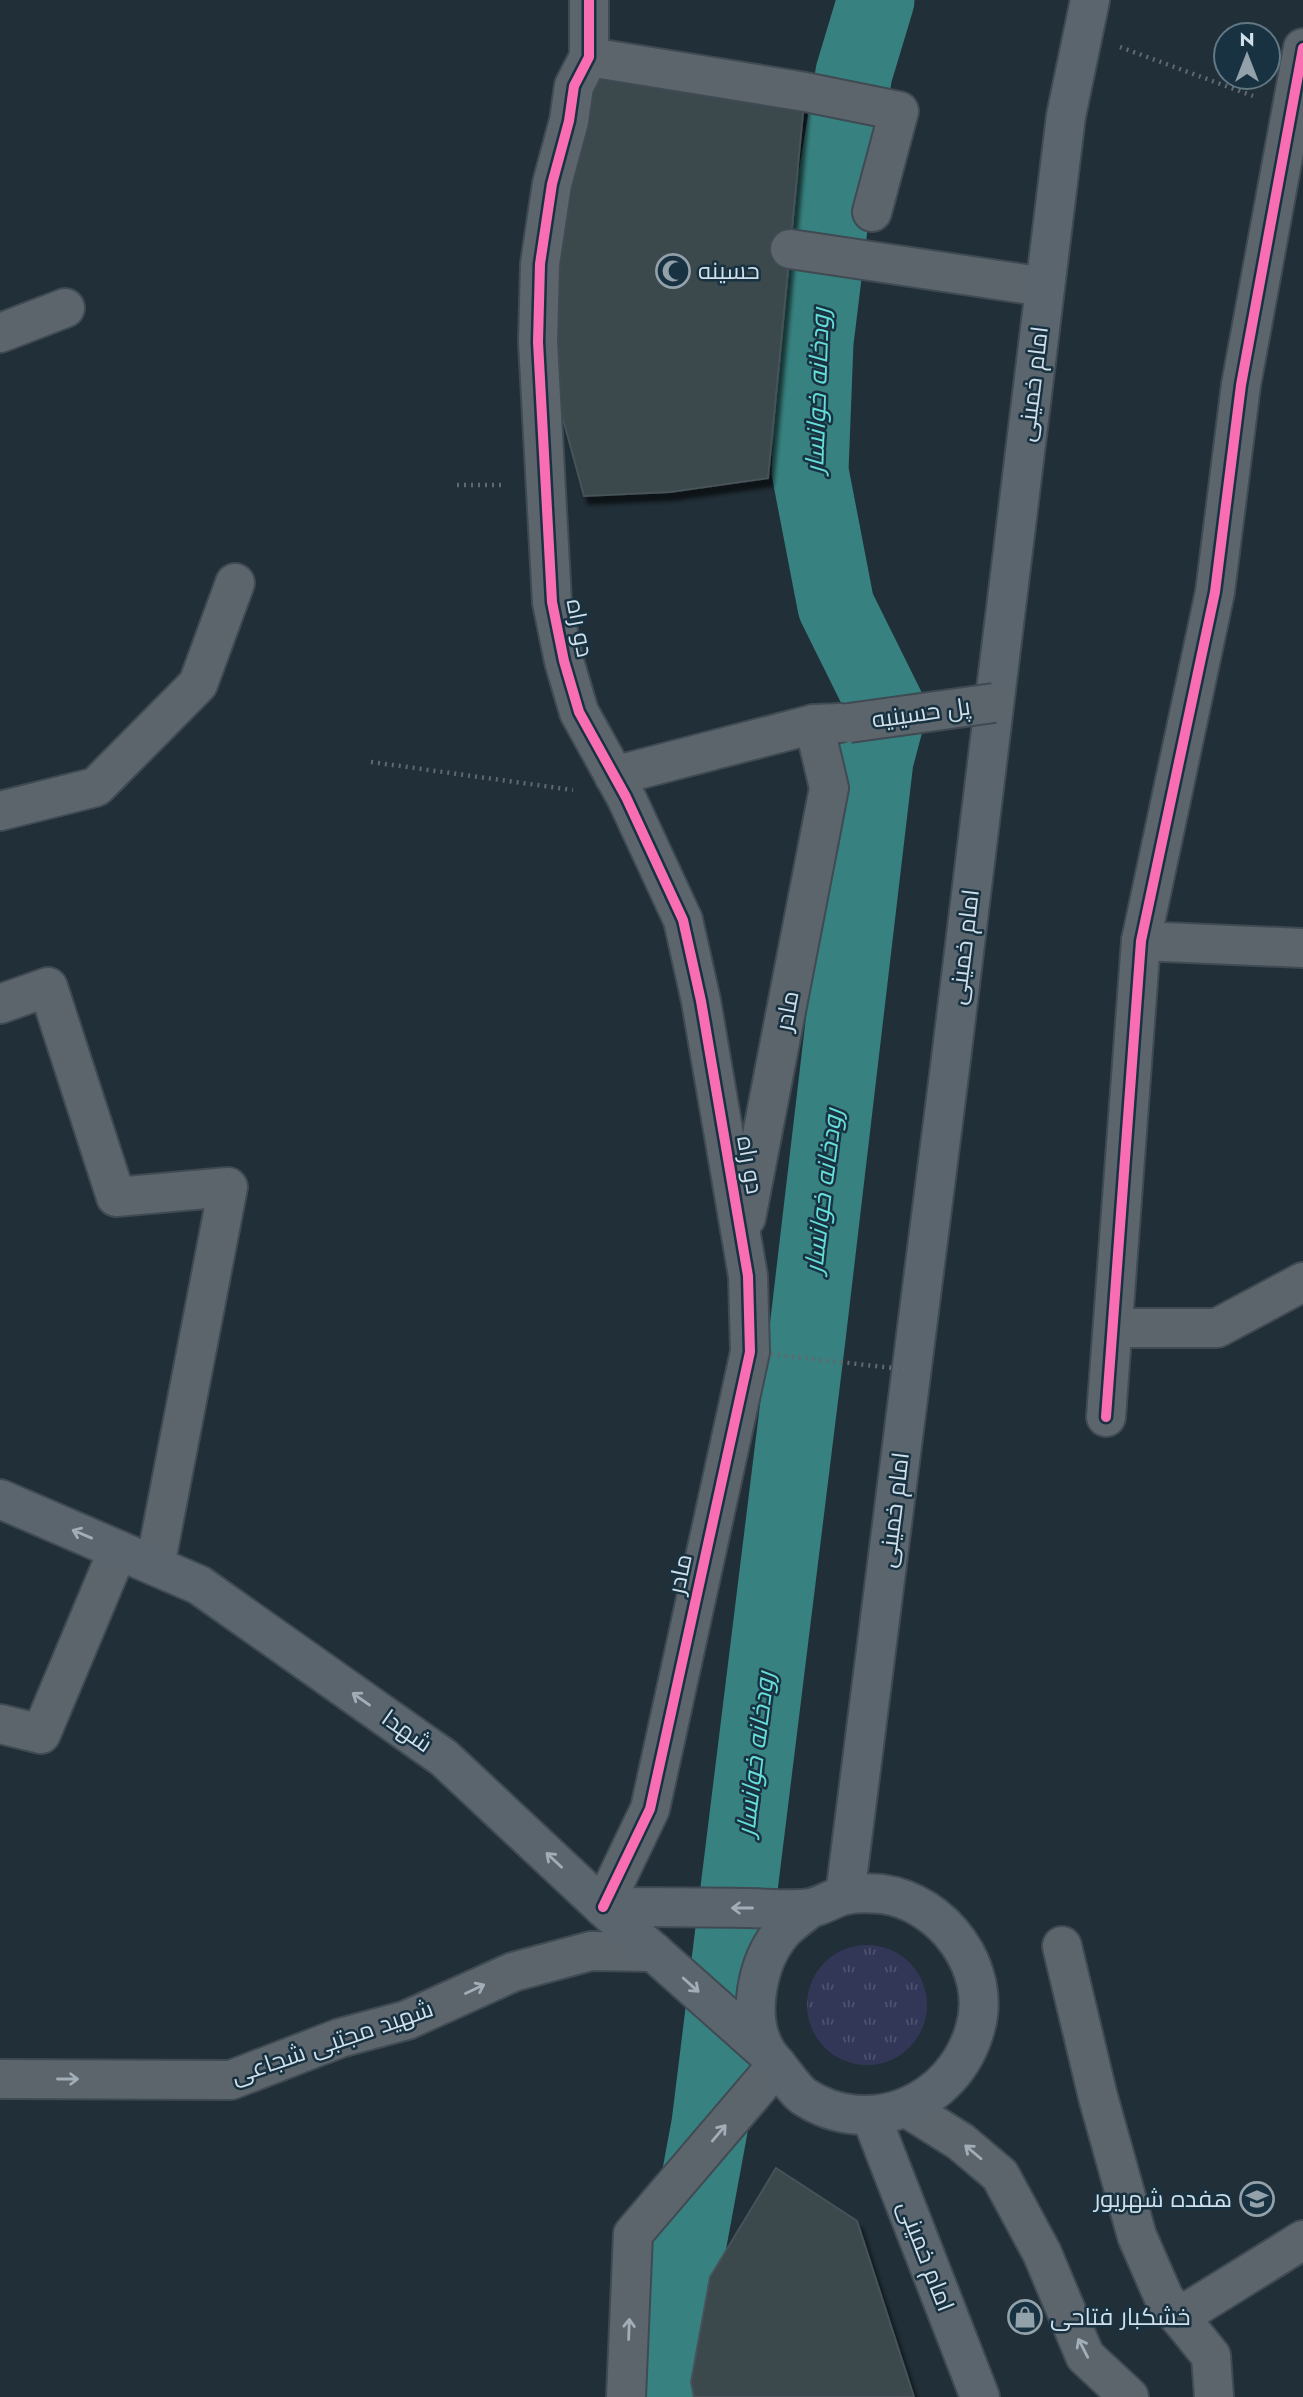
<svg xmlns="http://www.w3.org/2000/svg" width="1303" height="2397" font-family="Jost,Cairo,sans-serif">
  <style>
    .grass { fill: url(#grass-tufts) }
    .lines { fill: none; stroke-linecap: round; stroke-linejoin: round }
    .river { stroke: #378280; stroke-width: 77 }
    .building { fill: #3b484d; stroke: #465359; stroke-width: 2; filter: url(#shadow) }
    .minor-casing { stroke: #3f4a53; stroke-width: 42 }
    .major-casing { stroke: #3f4a53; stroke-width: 42 }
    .path { stroke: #61686f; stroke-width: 4.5; stroke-dasharray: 2 5; stroke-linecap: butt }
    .minor { stroke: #5d656c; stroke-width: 38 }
    .major { stroke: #5b656e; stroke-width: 38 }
    .minor-bridge-casing { stroke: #3f4a53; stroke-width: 42; stroke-linecap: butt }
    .path-bridge { stroke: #61686f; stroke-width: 4.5; stroke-dasharray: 2 5; stroke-linecap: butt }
    .minor-bridge { stroke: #5d656c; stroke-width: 38 }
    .cycleway-casing { stroke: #183241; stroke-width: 15 }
    .cycleway { stroke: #f96db3; stroke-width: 10 }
    .oneway { stroke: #a1aeb8 }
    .oneway2 { stroke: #a2aeb7 }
    .labels { text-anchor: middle; stroke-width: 5; stroke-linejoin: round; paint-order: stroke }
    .poi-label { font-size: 24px; fill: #d0dfe9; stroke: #183241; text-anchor: start }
    .street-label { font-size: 24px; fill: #d0dfe9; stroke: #183241 }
    .water-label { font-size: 26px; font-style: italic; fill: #65ddd8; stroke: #183241 }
  </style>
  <defs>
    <pattern id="grass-tufts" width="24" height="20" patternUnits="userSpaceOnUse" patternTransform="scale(1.75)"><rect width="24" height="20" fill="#323657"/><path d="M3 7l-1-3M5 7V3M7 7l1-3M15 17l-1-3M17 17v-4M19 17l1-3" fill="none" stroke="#4f536f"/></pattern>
    <filter id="shadow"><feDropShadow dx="4.5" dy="8" stdDeviation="2" flood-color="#0009"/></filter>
  </defs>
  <rect width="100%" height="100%" fill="#212f38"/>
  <circle class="grass" cx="867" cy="2005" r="60"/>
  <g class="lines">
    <path class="river" d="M663,2397L662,2384L710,2124L807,1338L875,760L888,711L836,606L810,471L815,342L831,211L854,73L876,0"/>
  </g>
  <g class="building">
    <path d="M596,74L805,92L768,478L670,492L584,496L560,408L555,293L568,192Z"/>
    <path d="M776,2168L857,2221L914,2397H694L691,2382L710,2277Z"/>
  </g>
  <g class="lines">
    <g class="minor-casing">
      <g id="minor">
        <path d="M589,0V57L574,86L569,121L552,184L540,264L538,342L552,602L564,661L579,712L626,797L683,920L701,1001L748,1276L750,1352L650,1809L603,1907"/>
        <path d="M589,57L805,92L899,111L872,212"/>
        <path d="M790,249L1045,287"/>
        <path d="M0,333L65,308"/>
        <path d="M614,776L814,724L840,723"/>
        <path d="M0,811L96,787L198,684L235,583"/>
        <path d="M1141,941L1303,948"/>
        <path d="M0,1004L48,987L116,1197L228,1187L155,1566"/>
        <path d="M746,1218L829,788L814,724"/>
        <path d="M1113,1328H1217L1303,1282"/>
        <path d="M1106,1417L1141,941L1215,592L1241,385L1303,48"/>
        <path d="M0,1724L41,1734L118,1550"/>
        <path d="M1062,1946L1098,2097L1137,2236L1164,2298L1211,2356L1214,2397"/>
        <path d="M0,2079L231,2080L340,2038L407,2020L513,1972L591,1951L654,1952"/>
        <path d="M907,2108L961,2142L1000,2175L1042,2253L1085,2356L1129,2397"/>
        <path d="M1179,2317L1303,2240"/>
        <path d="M626,2397L633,2234L777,2065"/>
      </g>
    </g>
    <g class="major-casing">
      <g id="major">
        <path d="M0,1499L199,1585L444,1758L603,1907L766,2052"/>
        <path d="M845,1895L950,1067L1066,116L1090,0"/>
        <path d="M603,1907C651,1907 699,1907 746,1908C767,1908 790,1911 810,1908C822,1906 833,1898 845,1895C855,1893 871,1893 882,1894C943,1902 993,1969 975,2029C954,2104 869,2140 803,2096C794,2089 786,2076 779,2068C775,2062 769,2057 766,2051C746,2017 757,1961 782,1932C790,1923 801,1916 810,1908"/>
        <path d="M871,2116L980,2397"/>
      </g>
    </g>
    <g class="path">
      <path d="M1120,47L1253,96"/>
      <path d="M457,485H506"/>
      <path d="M371,762L573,790"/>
    </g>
    <use href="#minor" class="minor"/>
    <use href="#major" class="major"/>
    <g class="minor-bridge-casing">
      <path id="minor-bridge" d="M849,723L994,703"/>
    </g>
    <path class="path-bridge" d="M750,1352L911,1370"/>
    <use href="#minor-bridge" class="minor-bridge"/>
    <g class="cycleway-casing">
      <g id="cycleway">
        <path d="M589,0V57L574,86L569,121L552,184L540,264L538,342L552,602L564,661L579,712L626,797L683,920L701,1001L748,1276L750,1352L650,1809L603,1907"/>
        <path d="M1106,1417L1141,941L1215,592L1241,385L1303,48"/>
      </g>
    </g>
    <use href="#cycleway" class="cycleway"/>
  </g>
  <defs><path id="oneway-shaft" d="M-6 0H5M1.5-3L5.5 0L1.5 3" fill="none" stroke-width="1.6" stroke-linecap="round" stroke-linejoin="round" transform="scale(1.75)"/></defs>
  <g class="oneway">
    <use href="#oneway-shaft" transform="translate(82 1534) rotate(-157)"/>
    <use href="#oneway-shaft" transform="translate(361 1699) rotate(-145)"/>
    <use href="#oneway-shaft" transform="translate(554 1860) rotate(-137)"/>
    <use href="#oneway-shaft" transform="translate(742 1908) rotate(-180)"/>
    <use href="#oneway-shaft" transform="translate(691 1985) rotate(42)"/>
  </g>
  <g class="oneway2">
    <use href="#oneway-shaft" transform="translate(475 1989) rotate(-25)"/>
    <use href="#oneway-shaft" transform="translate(68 2079)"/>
    <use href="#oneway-shaft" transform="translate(719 2133) rotate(-50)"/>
    <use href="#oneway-shaft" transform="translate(973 2152) rotate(-140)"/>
    <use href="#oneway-shaft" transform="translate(629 2329) rotate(-88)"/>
    <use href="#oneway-shaft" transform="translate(1083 2348) rotate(-117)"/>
  </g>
  <defs>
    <g id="mosque-ring" transform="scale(1.75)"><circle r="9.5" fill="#183241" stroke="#93a1ab" stroke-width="1.5"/><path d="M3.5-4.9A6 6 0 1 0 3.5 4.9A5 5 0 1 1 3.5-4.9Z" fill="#93a1ab"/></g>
    <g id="school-ring" transform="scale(1.75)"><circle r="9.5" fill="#183241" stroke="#93a1ab" stroke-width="1.5"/><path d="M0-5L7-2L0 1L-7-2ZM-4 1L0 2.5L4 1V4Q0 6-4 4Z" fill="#93a1ab"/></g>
    <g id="shop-ring" transform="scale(1.75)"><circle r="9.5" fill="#183241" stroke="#93a1ab" stroke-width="1.5"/><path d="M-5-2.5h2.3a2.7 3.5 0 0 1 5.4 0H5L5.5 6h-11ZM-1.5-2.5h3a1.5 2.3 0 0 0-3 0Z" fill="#93a1ab"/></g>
  </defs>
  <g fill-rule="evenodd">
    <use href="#mosque-ring" x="673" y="271"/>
    <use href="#school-ring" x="1257" y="2199"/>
    <use href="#shop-ring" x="1025" y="2317"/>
  </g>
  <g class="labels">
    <g class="poi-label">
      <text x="698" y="279">حسینه</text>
      <text x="1232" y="2207" text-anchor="end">هفده شهریور</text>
      <text x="1050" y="2325">خشکبار فتاحی</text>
    </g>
    <g class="street-label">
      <text transform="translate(1033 384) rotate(-83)" y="8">امام خمینی</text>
      <text transform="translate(580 628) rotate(79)" y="8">دو راه</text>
      <text transform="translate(921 713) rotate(-8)" y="8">پل حسینیه</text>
      <text transform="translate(964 947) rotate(-83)" y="8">امام خمینی</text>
      <text transform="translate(787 1011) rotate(-79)" y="8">مادر</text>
      <text transform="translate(750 1165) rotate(80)" y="8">دو راه</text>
      <text transform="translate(894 1510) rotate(-83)" y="8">امام خمینی</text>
      <text transform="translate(680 1574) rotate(-78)" y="8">مادر</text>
      <text transform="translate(407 1731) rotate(35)" y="8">شهدا</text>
      <text transform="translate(332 2042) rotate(-19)" y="8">شهید مجتبی شجاعی</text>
      <text transform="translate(926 2256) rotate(69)" y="8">امام خمینی</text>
    </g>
    <g class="water-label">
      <text transform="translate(817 391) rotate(-88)" y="9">رودخانه خوانسار</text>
      <text transform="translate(823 1191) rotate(-83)" y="9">رودخانه خوانسار</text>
      <text transform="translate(755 1754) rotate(-83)" y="9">رودخانه خوانسار</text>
    </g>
  </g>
  <g transform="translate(1247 56)"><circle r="33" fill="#183241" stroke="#627784" stroke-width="2"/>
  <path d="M0-5L12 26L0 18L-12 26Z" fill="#93a1ab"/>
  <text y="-10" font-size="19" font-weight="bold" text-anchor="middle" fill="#d0dfe9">N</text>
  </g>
</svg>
